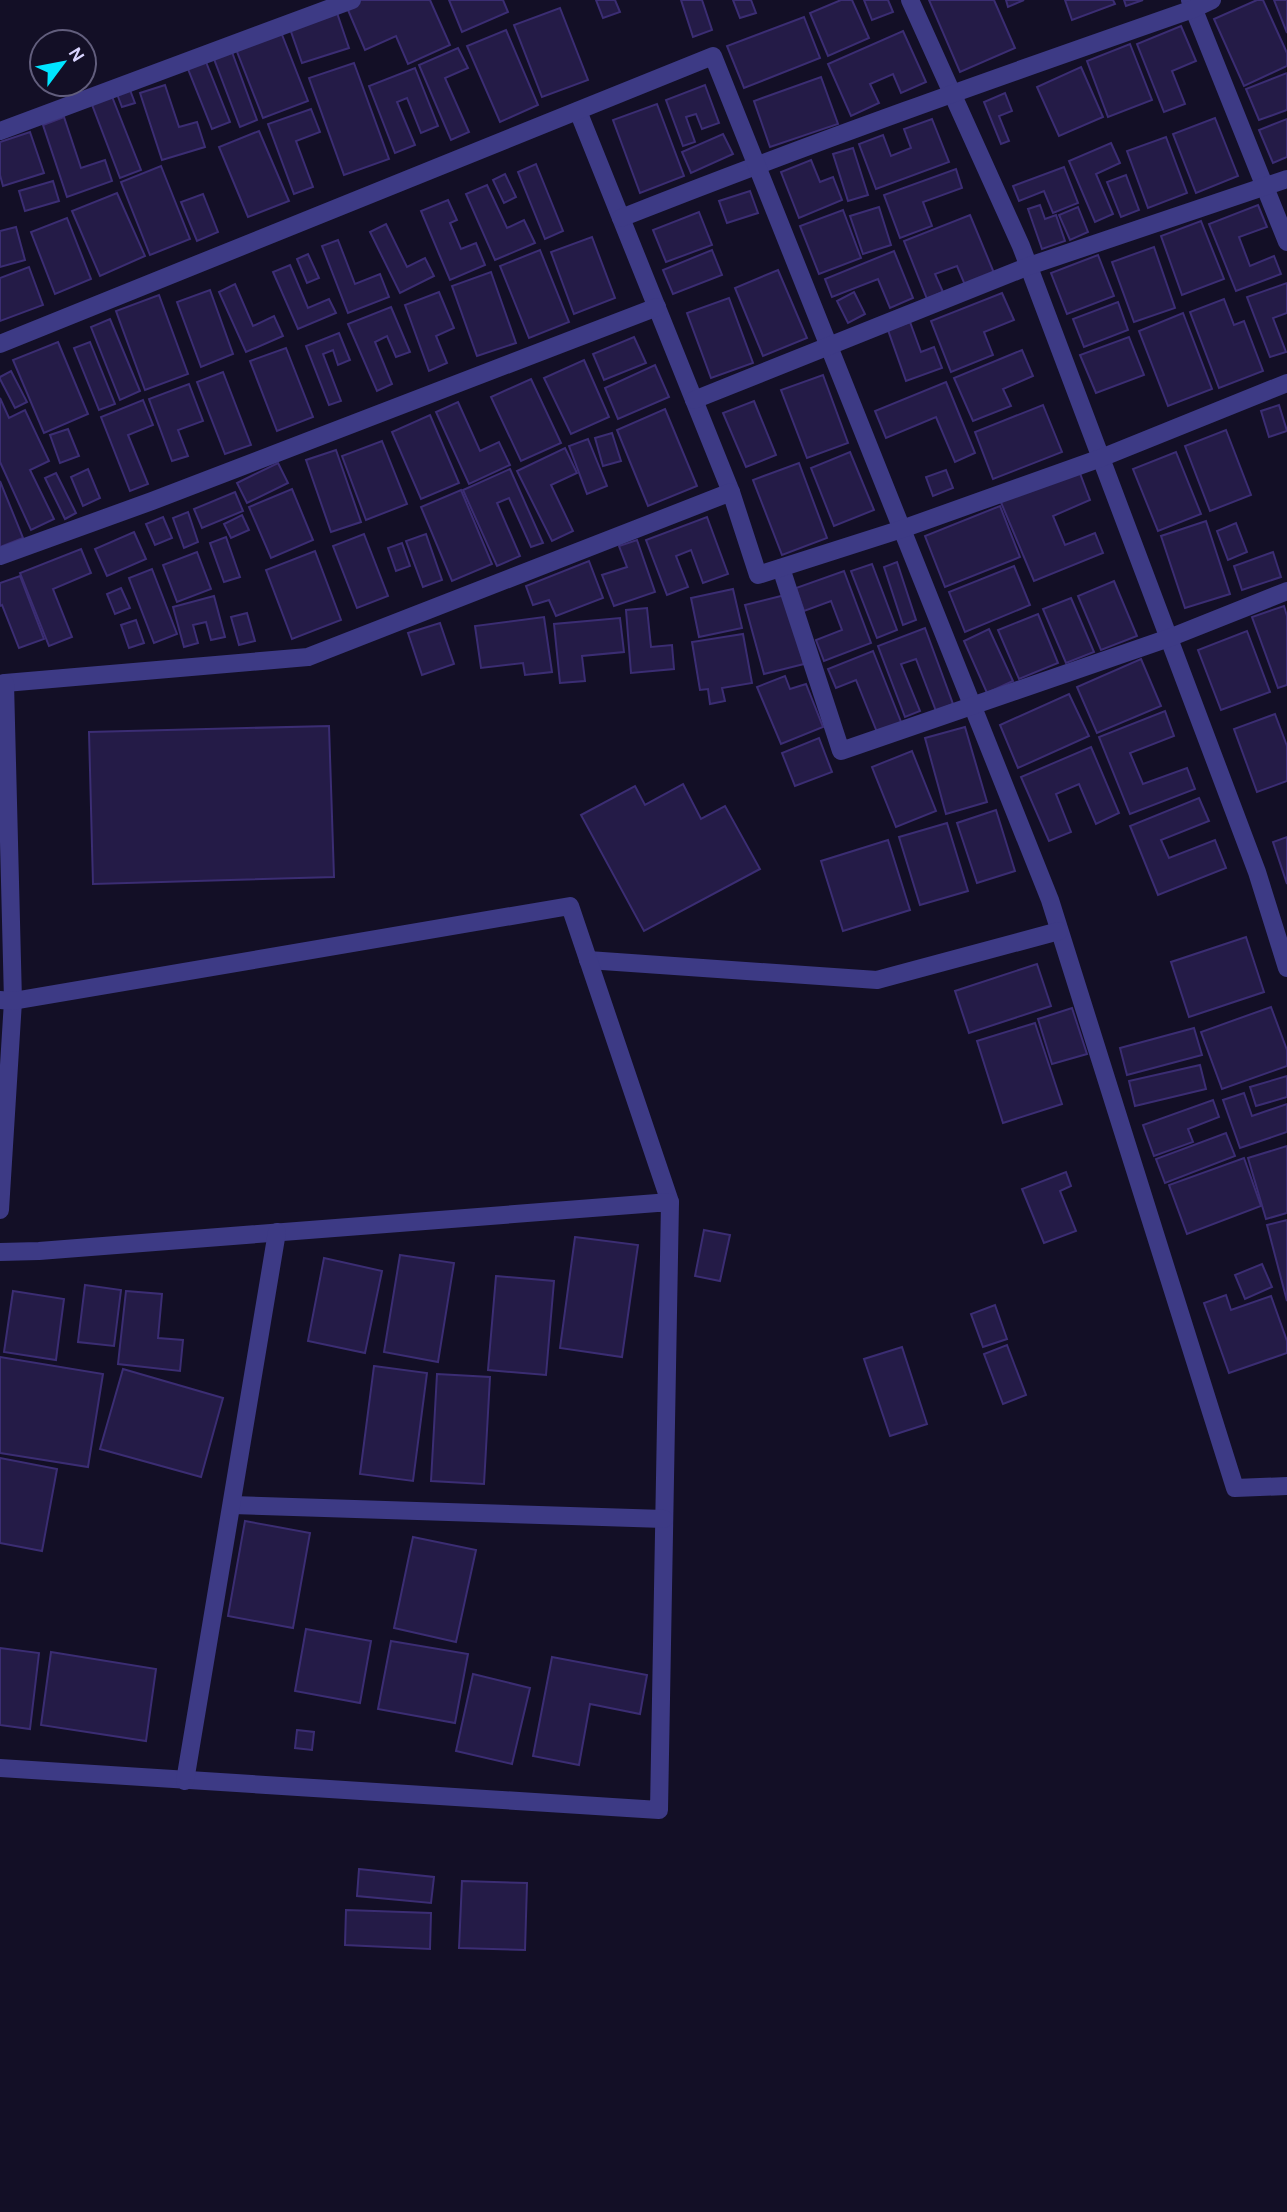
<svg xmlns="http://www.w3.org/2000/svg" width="1287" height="2212" font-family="Karla,sans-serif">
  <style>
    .building { fill: #241b47; stroke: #3b2d73; stroke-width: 2 }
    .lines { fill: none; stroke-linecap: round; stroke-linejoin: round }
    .minor { stroke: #3d3a85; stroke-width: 18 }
  </style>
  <rect width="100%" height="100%" fill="#130f26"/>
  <g class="building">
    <path d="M352,0H430L450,45L408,64L396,36L365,50L345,3Z"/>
    <path d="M449,0H503L508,12L462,32Z"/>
    <path d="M596,0H615L620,12L603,18Z"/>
    <path d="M681,0H702L712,30L693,37Z"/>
    <path d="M733,0H751L756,13L740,18Z"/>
    <path d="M841,0H852L869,38L828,56L810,13Z"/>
    <path d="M864,0H888L893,12L872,20Z"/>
    <path d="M929,0H994L1015,48L960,72Z"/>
    <path d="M1006,0H1024L1008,7Z"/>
    <path d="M1065,0H1113L1115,4L1072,20Z"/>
    <path d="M1124,0H1143L1126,6Z"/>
    <path d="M1257,0H1263L1287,53V66L1244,86L1214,19Z"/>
    <path d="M1274,0H1287V33Z"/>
    <path d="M335,7L349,48L302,63L288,23Z"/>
    <path d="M560,8L588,80L542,97L514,25Z"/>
    <path d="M804,17L820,58L744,88L727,46Z"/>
    <path d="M1181,26L1196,61L1172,71L1185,104L1164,112L1137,44Z"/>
    <path d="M279,27L308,101L263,118L234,44Z"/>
    <path d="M506,30L538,105L500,122L467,46Z"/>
    <path d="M903,31L926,82L901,93L893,74L870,84L879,103L851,116L828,64Z"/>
    <path d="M1130,44L1152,100L1108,117L1087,61Z"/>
    <path d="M458,48L468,68L445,78L469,132L451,140L419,65Z"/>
    <path d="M232,52L257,120L240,127L214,59Z"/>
    <path d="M204,57L230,122L212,129L186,64Z"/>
    <path d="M354,63L389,159L344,175L309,78Z"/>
    <path d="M1081,67L1103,117L1059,136L1037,87Z"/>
    <path d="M415,68L438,126L421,133L407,98L397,102L415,145L395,153L369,86Z"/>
    <path d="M1287,73V110L1259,120L1246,89Z"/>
    <path d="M821,77L838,124L770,147L754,101Z"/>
    <path d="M165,85L179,127L197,122L205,147L162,160L140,93Z"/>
    <path d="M705,85L719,123L702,129L696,114L686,117L695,142L683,146L666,100Z"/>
    <path d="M130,90L135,103L122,107L117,94Z"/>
    <path d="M1005,93L1012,111L999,116L1009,141L1001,144L984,102Z"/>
    <path d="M111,94L141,170L120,178L91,102Z"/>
    <path d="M657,104L684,176L640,193L613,120Z"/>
    <path d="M311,109L320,132L296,141L313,187L294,194L268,124Z"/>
    <path d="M64,117L81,168L105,160L112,181L67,197L43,125Z"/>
    <path d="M1215,118L1238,176L1196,193L1173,134Z"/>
    <path d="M932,119L949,162L876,189L859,144L883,135L891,156L911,148L904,129Z"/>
    <path d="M1287,119V157L1273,163L1259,130Z"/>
    <path d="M259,131L289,201L248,217L219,147Z"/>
    <path d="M30,132L44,173L3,186L0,175V142Z"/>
    <path d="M723,134L733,154L691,173L682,152Z"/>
    <path d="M1166,137L1187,193L1148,208L1127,151Z"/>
    <path d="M1111,143L1120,163L1096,174L1113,214L1095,222L1069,161Z"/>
    <path d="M853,148L868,195L848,201L833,154Z"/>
    <path d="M811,160L820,182L833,177L842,200L799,218L781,172Z"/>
    <path d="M536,164L563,231L545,239L518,172Z"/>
    <path d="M161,166L190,239L150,255L121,182Z"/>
    <path d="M1064,167L1078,203L1053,213L1044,191L1019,201L1013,186Z"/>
    <path d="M956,169L962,188L923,202L932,226L900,238L884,195Z"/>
    <path d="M505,174L516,197L504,203L493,180Z"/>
    <path d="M1126,175L1139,210L1121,217L1107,182Z"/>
    <path d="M53,181L59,201L25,211L19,191Z"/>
    <path d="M487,185L507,228L524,220L535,243L495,260L466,194Z"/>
    <path d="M750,191L758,213L727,223L719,201Z"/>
    <path d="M117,193L145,256L100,276L72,211Z"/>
    <path d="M203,194L218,232L197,241L181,202Z"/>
    <path d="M448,200L457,220L450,223L461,249L476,243L485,265L450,280L421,211Z"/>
    <path d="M1040,205L1045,219L1056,215L1065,241L1042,249L1028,209Z"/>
    <path d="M1258,205L1267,227L1239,237L1250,266L1274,256L1281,274L1236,291L1209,224Z"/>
    <path d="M879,207L891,245L863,254L850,216Z"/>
    <path d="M1078,207L1088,232L1070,240L1059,215Z"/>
    <path d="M843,210L861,258L819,274L800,226Z"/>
    <path d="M699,212L712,245L666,262L653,230Z"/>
    <path d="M970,215L994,273L965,285L957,266L935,274L943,292L927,299L904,241Z"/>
    <path d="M67,218L91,279L55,294L31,232Z"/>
    <path d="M1201,221L1224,279L1182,295L1161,236Z"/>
    <path d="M386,224L407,267L425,258L434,276L400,293L370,232Z"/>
    <path d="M16,227L25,260L0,267V231Z"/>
    <path d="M592,237L615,298L574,314L551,252Z"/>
    <path d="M338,240L355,284L380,274L389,297L348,313L322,246Z"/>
    <path d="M1154,247L1175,308L1134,322L1112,262Z"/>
    <path d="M540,250L569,322L529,338L500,266Z"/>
    <path d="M712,250L722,275L673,294L663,270Z"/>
    <path d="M894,251L913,298L890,308L878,279L832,297L825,279Z"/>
    <path d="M308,254L319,278L307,283L297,259Z"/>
    <path d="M1098,255L1114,296L1067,314L1051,273Z"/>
    <path d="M290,265L308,308L329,299L336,313L298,329L273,272Z"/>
    <path d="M29,267L43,305L0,321V278Z"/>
    <path d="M778,270L807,338L763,356L735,288Z"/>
    <path d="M491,272L516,343L477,356L452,286Z"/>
    <path d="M1287,283V313L1273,318L1286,352L1270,357L1247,297Z"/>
    <path d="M235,284L253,326L274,316L283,336L246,352L219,292Z"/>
    <path d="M210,290L233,354L201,367L177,302Z"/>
    <path d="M439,292L454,328L436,336L447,363L429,371L405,305Z"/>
    <path d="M854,292L865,314L848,323L837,301Z"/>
    <path d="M1002,293L1014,320L984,332L993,355L951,372L931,321Z"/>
    <path d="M159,295L188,374L145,390L116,311Z"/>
    <path d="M729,298L753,363L711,378L687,313Z"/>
    <path d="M1224,299L1234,325L1244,321L1263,371L1219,388L1190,312Z"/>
    <path d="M1118,302L1128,330L1084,347L1073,319Z"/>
    <path d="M391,307L410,352L396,357L387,336L375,342L392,384L377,391L348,324Z"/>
    <path d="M1183,313L1212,389L1168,406L1139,331Z"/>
    <path d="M110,319L140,391L120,400L91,327Z"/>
    <path d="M910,322L921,352L934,347L942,368L906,381L888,330Z"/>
    <path d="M339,333L350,360L338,365L333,350L323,354L341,401L329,405L306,346Z"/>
    <path d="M634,337L646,363L604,380L593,354Z"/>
    <path d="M1129,337L1144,375L1096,393L1080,355Z"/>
    <path d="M58,342L88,414L44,433L13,360Z"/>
    <path d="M90,342L115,404L99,410L74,348Z"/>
    <path d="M286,348L313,417L277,431L250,361Z"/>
    <path d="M1022,350L1033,376L1003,389L1011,406L973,421L954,378Z"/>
    <path d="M584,360L609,417L571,434L544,378Z"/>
    <path d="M655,365L669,397L618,419L605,388Z"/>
    <path d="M11,371L27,402L15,408L0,379V377Z"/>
    <path d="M223,372L251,445L225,454L197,382Z"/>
    <path d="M823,375L848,443L807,458L781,390Z"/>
    <path d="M531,379L561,443L521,461L491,397Z"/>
    <path d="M946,382L975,453L955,462L936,417L886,438L875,411Z"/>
    <path d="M189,384L203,421L178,430L188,456L172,461L149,399Z"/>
    <path d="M0,398L9,418L25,410L49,461L30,470L54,519L31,530L0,462Z"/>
    <path d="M143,400L153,425L128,435L148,484L130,491L101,417Z"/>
    <path d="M754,401L776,455L746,467L723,413Z"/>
    <path d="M458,402L480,451L499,442L510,465L469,484L436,412Z"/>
    <path d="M1043,405L1062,452L993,479L975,432Z"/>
    <path d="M1279,405L1287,431L1269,437L1261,411Z"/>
    <path d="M665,409L697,486L648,506L617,430Z"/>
    <path d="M430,415L459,483L421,499L392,432Z"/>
    <path d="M68,429L79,456L60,463L50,435Z"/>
    <path d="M1226,430L1251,495L1210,511L1185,446Z"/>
    <path d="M612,433L621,461L603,466L595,438Z"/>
    <path d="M588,439L607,486L587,494L569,446Z"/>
    <path d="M382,441L407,504L366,520L342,456Z"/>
    <path d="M565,448L577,473L551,485L573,531L552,541L517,471Z"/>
    <path d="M336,450L361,522L331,532L306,460Z"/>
    <path d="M850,452L874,510L834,526L811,468Z"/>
    <path d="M1176,452L1201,514L1158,531L1133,469Z"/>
    <path d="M278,463L288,483L247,503L237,483Z"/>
    <path d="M799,463L827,538L782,555L753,480Z"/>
    <path d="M1078,468L1090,500L1053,516L1065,545L1095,533L1103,553L1034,581L1000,500Z"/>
    <path d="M88,469L100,498L83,506L71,477Z"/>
    <path d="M510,469L543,543L531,547L509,498L497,503L520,556L497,566L463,490Z"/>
    <path d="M946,470L953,488L933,496L926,477Z"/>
    <path d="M56,473L76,513L65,519L45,478Z"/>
    <path d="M0,481L23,538L0,547Z"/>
    <path d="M292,489L313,540L271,558L249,507Z"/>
    <path d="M461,490L492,564L452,581L421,507Z"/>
    <path d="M235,492L243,511L202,528L194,509Z"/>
    <path d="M1000,506L1020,557L945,587L925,536Z"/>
    <path d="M188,512L198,542L184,548L173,518Z"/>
    <path d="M242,515L249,530L231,538L224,524Z"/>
    <path d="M163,517L172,538L155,545L146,524Z"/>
    <path d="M707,517L728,574L703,583L691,550L676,556L688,587L667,595L646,540Z"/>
    <path d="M1206,521L1230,594L1185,608L1161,536Z"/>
    <path d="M1236,523L1247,552L1228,560L1217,531Z"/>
    <path d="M134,532L146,559L107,576L95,549Z"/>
    <path d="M364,534L388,596L357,608L333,546Z"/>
    <path d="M426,534L442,580L423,587L406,541Z"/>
    <path d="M226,537L240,577L224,582L210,543Z"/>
    <path d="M637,540L655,592L614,606L602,575L627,567L619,546Z"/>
    <path d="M402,543L410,566L396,571L388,548Z"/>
    <path d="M81,549L91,573L53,589L72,637L49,646L20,573Z"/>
    <path d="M315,551L341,620L292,639L266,570Z"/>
    <path d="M197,552L211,589L177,602L163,565Z"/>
    <path d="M1273,552L1281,577L1242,590L1234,566Z"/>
    <path d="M589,561L603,598L556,616L549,600L533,605L526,586Z"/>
    <path d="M897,562L916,620L903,625L884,567Z"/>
    <path d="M872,564L897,630L877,638L851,571Z"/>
    <path d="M1014,566L1030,605L965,632L949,592Z"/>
    <path d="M152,569L177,634L154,643L129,578Z"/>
    <path d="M844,571L871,643L824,661L816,640L842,630L831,601L804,611L796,588Z"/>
    <path d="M20,576L44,639L19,648L2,605L0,606V583Z"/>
    <path d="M1114,581L1137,636L1101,650L1078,596Z"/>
    <path d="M121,588L130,608L115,614L107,594Z"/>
    <path d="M733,589L742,628L699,637L691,598Z"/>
    <path d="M785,595L804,664L764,674L745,605Z"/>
    <path d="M214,596L225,637L211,640L206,622L193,625L198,643L184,647L173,607Z"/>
    <path d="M1071,598L1094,652L1066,663L1043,609Z"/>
    <path d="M1284,606L1287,616V685L1278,688L1252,617Z"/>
    <path d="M647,608L651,647L672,645L674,669L631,673L626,610Z"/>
    <path d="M247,613L255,641L239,645L231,617Z"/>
    <path d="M1038,614L1058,663L1019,679L998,630Z"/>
    <path d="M544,617L552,672L525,675L523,663L481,668L475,626Z"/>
    <path d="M620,618L624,652L582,656L585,681L560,683L554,624Z"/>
    <path d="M136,620L144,643L129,648L121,625Z"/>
    <path d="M440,623L454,664L422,675L408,633Z"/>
    <path d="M925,628L953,704L936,711L916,659L901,664L920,711L905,717L878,646Z"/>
    <path d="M989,629L1013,681L987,693L964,641Z"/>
    <path d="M1247,631L1270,692L1221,710L1198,650Z"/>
    <path d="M743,634L752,683L722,688L725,701L710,704L708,689L700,690L692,642Z"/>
    <path d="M873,651L903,727L879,737L856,680L836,688L828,669Z"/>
    <path d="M1141,659L1161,706L1097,733L1077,687Z"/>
    <path d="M785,676L790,689L806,684L823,727L781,744L757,687Z"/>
    <path d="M1069,694L1089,736L1018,768L1000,725Z"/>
    <path d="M1165,711L1174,736L1130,753L1143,784L1187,768L1195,789L1130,814L1099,737Z"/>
    <path d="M1275,714L1287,746V781L1257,792L1234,729Z"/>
    <path d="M329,726L334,877L93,884L89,732Z"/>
    <path d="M965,727L987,802L946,814L925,738Z"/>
    <path d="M819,738L832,772L795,786L782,753Z"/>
    <path d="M1091,747L1119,813L1096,824L1079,784L1056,794L1071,832L1049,841L1021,777Z"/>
    <path d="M912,751L936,811L896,827L872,767Z"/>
    <path d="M683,784L701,819L725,806L760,869L644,931L581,815L635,786L645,805Z"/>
    <path d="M1199,798L1209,821L1161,840L1169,858L1215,840L1226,868L1158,895L1130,826Z"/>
    <path d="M996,810L1015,871L977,883L957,823Z"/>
    <path d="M947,823L968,891L920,905L899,837Z"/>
    <path d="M1287,837V884L1273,842Z"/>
    <path d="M888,840L910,910L843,931L821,861Z"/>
    <path d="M1246,937L1264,992L1189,1017L1171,962Z"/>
    <path d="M1037,964L1051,1006L969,1033L955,991Z"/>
    <path d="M1271,1007L1287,1050V1066L1222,1089L1201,1032Z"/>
    <path d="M1072,1008L1087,1054L1052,1064L1038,1019Z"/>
    <path d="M1035,1023L1062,1104L1003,1123L977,1041Z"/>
    <path d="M1194,1028L1202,1055L1127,1075L1120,1048Z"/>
    <path d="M1200,1065L1206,1089L1135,1106L1129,1081Z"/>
    <path d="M1287,1076V1097L1256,1106L1250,1087Z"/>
    <path d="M1244,1093L1252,1116L1287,1104V1132L1240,1148L1223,1100Z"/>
    <path d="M1213,1100L1219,1117L1188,1129L1193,1142L1154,1156L1143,1125Z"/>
    <path d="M1226,1133L1235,1156L1165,1183L1156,1159Z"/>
    <path d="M1287,1146V1213L1266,1219L1248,1158Z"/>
    <path d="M1244,1158L1261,1206L1187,1234L1169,1185Z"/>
    <path d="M1066,1172L1071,1186L1060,1191L1076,1231L1044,1243L1022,1189Z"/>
    <path d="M1287,1220V1301L1267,1225Z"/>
    <path d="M704,1230L730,1235L720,1281L695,1276Z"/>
    <path d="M575,1237L638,1245L622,1357L560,1348Z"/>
    <path d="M400,1255L454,1263L438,1362L384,1352Z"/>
    <path d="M324,1258L382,1271L365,1353L308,1341Z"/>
    <path d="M1262,1264L1272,1287L1245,1299L1235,1275Z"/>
    <path d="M496,1276L554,1281L546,1375L488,1370Z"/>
    <path d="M85,1285L121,1290L114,1346L78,1342Z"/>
    <path d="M13,1291L64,1299L56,1360L4,1352Z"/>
    <path d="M126,1291L162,1294L158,1338L183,1340L180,1371L118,1364Z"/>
    <path d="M1226,1295L1231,1310L1271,1296L1287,1341V1353L1229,1373L1204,1303Z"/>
    <path d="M995,1305L1007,1339L983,1347L971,1314Z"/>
    <path d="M1007,1345L1026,1395L1003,1404L984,1354Z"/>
    <path d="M902,1347L927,1424L890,1436L864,1359Z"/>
    <path d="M0,1357L103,1374L88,1467L0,1453Z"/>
    <path d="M374,1366L427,1373L413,1481L360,1474Z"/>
    <path d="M123,1369L223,1398L201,1477L100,1449Z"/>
    <path d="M437,1374L490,1377L484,1484L431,1481Z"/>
    <path d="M0,1458L57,1469L42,1551L0,1543Z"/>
    <path d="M245,1521L310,1533L293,1628L228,1616Z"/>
    <path d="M413,1537L476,1550L456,1642L394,1628Z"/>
    <path d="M306,1629L371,1641L360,1703L295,1691Z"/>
    <path d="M391,1641L468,1654L455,1723L378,1709Z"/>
    <path d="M0,1648L39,1653L30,1729L0,1725Z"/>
    <path d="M51,1652L156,1669L146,1741L41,1725Z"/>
    <path d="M552,1657L647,1675L640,1714L590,1704L579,1765L533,1756Z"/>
    <path d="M473,1674L530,1688L512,1764L456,1751Z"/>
    <path d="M297,1730L314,1732L312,1750L295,1748Z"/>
    <path d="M359,1869L434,1877L431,1903L357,1896Z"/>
    <path d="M462,1881L527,1883L525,1950L459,1948Z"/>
    <path d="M346,1910L431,1913L430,1949L345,1945Z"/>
  </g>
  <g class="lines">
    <g class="minor">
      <path d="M910,0L1021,246L1257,872L1287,968"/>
      <path d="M1190,0L1287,242"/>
      <path d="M578,111L731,492"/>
      <path d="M0,131L352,0"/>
      <path d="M621,218C810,143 1001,76 1193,9L1212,0"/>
      <path d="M0,344L713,56L1050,900L1235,1488L1287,1486"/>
      <path d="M694,400L1029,266L1287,179"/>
      <path d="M0,556L152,501L657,307"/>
      <path d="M781,568L841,751L1169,638L1287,591"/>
      <path d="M5,683L308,657L731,492L758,575L902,529L1101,458L1287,383"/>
      <path d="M0,684L5,683L13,1001L0,1210"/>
      <path d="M588,960L877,980L1059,931"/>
      <path d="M0,1000L13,1001L570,906L670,1202"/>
      <path d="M0,1252L39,1251L670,1202L659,1810L0,1768"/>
      <path d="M232,1505L664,1519"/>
      <path d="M185,1781L277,1232"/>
    </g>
  </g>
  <g transform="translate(63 63) rotate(58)"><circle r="33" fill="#130f26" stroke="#625e7d" stroke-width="2"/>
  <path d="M0-5L12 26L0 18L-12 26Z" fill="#00e5ff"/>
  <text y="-10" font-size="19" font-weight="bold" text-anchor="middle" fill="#d9d4ff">N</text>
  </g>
</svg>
